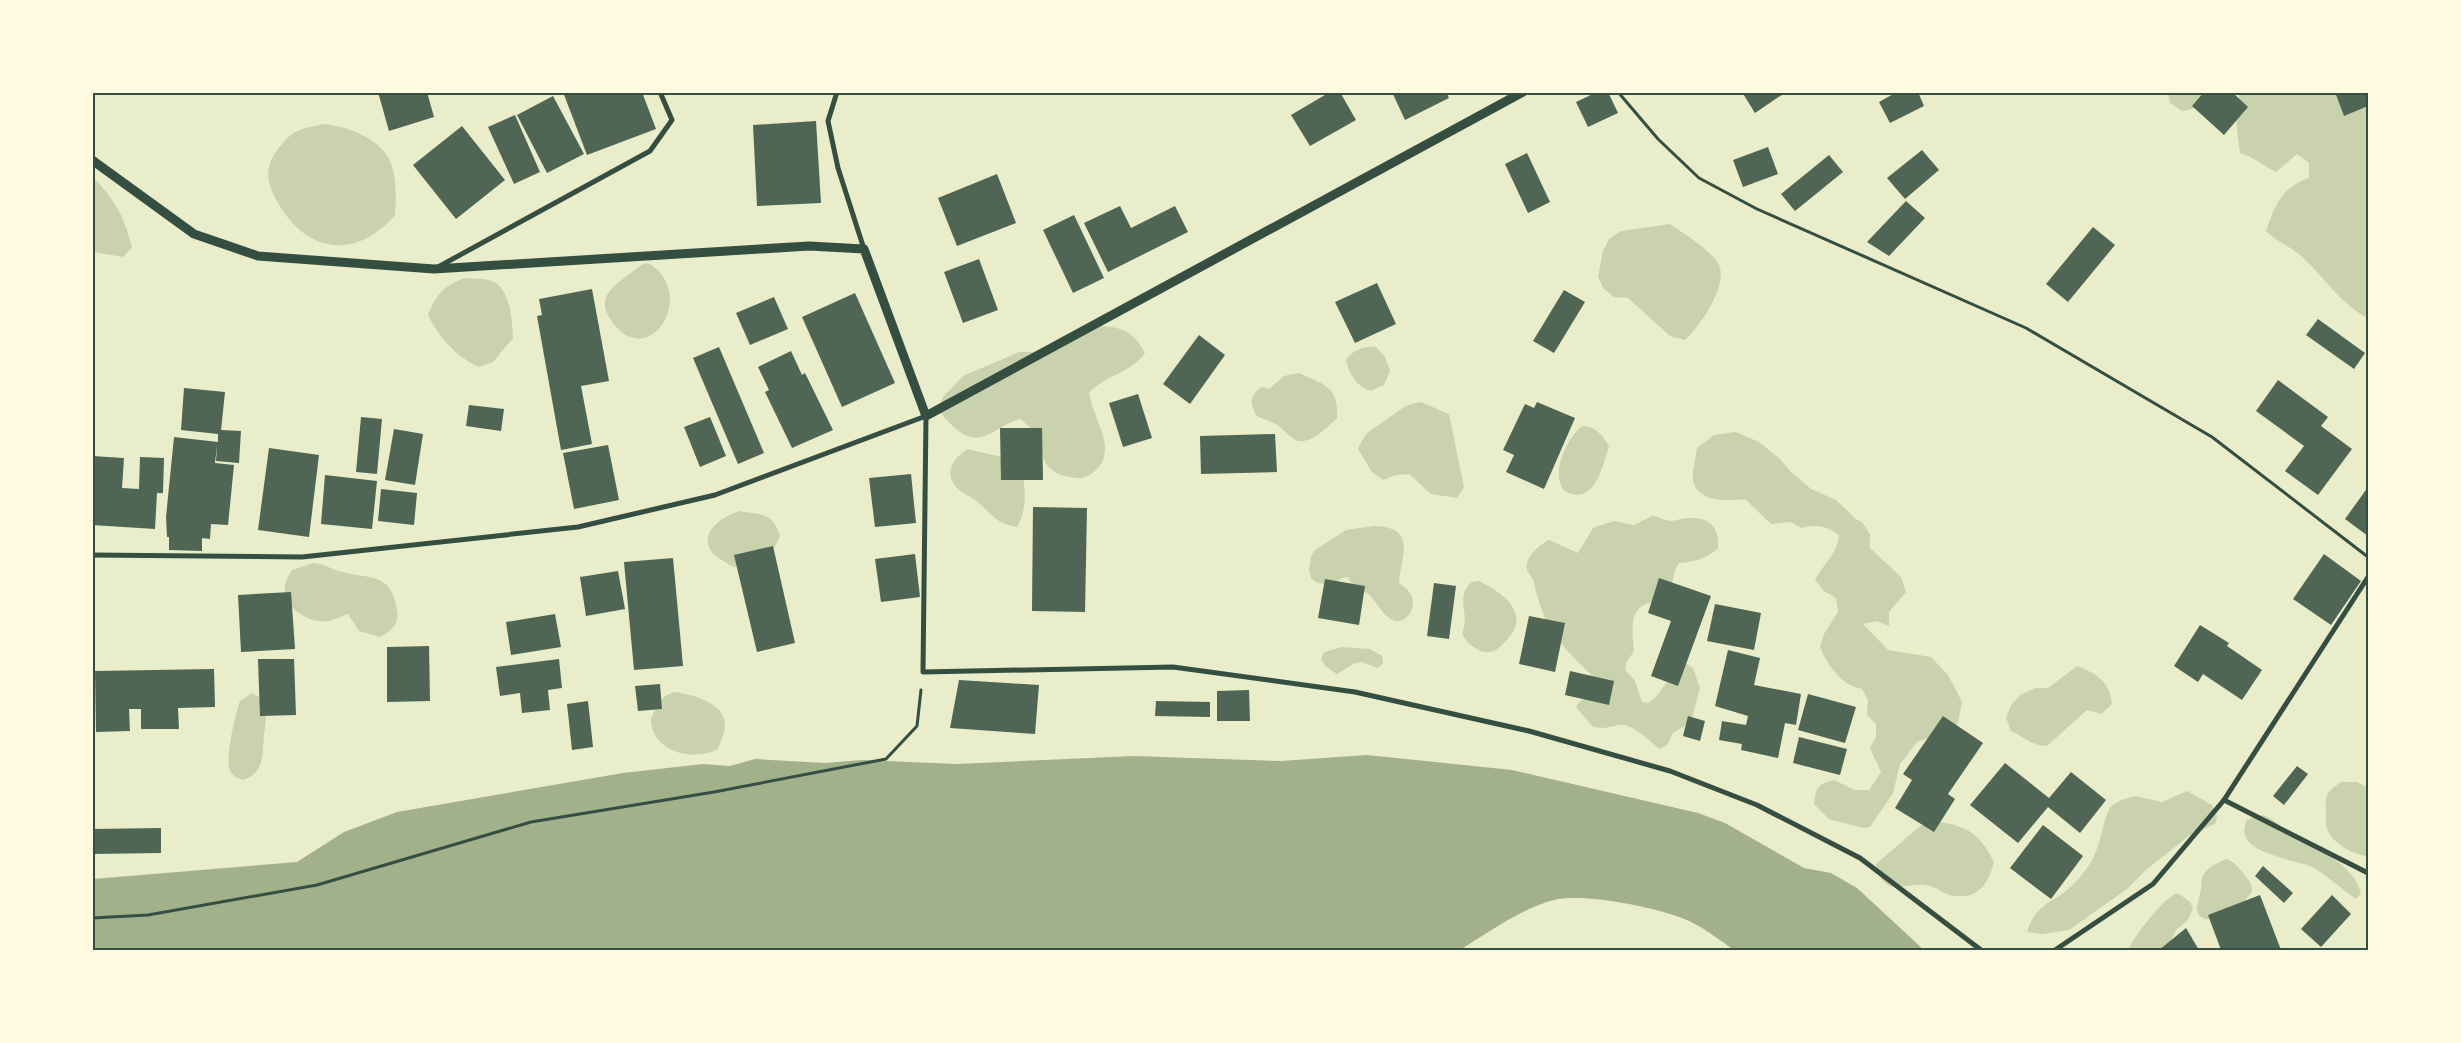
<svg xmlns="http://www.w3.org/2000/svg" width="2461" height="1043" font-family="Roboto,sans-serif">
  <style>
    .green { fill: #cad2ad }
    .water { fill: #a3b18a }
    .building { fill: #4f6655 }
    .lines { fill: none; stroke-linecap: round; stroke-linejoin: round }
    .path { stroke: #344e41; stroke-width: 3 }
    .minor { stroke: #344e41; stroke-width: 5 }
    .tertiary { stroke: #344e41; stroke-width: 9 }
    .neatline { fill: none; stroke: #344e41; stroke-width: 2 }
  </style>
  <rect width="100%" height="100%" fill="#e9edc9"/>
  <g class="green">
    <path d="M2240,92L2346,93L2348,97L2368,108V318C2340,304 2324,276 2300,255C2288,245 2277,242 2266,231C2275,205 2282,187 2309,178V163L2297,154L2276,172C2263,166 2254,157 2240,153L2235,111Z"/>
    <path d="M2168,93H2223L2209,105L2182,111L2170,103Z"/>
    <path d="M324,124C346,126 380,138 390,161C397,177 396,198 395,215C360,256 314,256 283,211C267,186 260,168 283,143C287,138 292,133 298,131C306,127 315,126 324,124Z"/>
    <path d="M92,180H96C118,205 123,215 132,247L123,257L93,252Z"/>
    <path d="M1670,224C1683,233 1709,249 1718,263C1730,284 1700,326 1685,340L1670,336L1628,298L1614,297L1604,289L1598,277L1603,251L1609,239L1621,231Z"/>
    <path d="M648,263C701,294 646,378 609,317C596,295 617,284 632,272C638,268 641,264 648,263Z"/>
    <path d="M466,278C474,279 487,278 494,282C511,291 512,321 513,338L493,362L479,367C456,357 439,337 428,315C435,296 446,283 466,278Z"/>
    <path d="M1100,326C1123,327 1134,332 1145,353C1129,375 1106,374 1089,393C1093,420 1119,449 1095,471C1090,475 1084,479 1078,478C1066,477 1055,475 1047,465C1041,457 1043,448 1039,439C1037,432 1026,425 1021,419C1004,423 996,433 982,437C964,442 948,422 938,409L943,397L963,376L1019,352H1033L1047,348Z"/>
    <path d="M1376,347L1385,357L1390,371L1384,385L1371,391C1357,387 1349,374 1346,360C1353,350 1363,346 1376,347Z"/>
    <path d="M1299,373C1323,384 1339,386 1337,418C1328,427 1307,448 1294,439C1287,435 1282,427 1275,424C1269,420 1263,420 1257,416C1249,404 1250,394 1262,387L1269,389L1284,376Z"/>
    <path d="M1421,402L1449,414L1464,487L1457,498L1431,494L1409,474L1396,475L1383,480L1372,472L1358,449C1366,430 1372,430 1387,419C1401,410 1404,404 1421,402Z"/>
    <path d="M1582,426C1594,425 1604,436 1609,446C1604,462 1596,500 1573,494C1568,493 1562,491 1561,485C1553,467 1568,438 1582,426Z"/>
    <path d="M1736,432L1759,442L1780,459L1790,471L1811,489L1836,500L1856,519L1862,522L1870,534V548L1901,577L1906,592L1889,612V626L1876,621L1863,624L1888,650L1931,657L1948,675L1962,702L1958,723L1946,732L1917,742L1900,764L1893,793L1870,827L1863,828L1829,819L1814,804C1816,787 1818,784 1834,780L1855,790H1869L1881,772L1870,748L1876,737V724L1867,715L1868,700L1862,689C1841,685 1828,666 1820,647L1824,634L1838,612L1836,598L1824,591L1815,580C1824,563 1837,555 1839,535C1826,526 1818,524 1802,528L1790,522L1771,524L1745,499C1729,501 1697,503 1693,480C1692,470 1696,458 1697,448L1714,435Z"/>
    <path d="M968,449L1010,459L1022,467C1025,490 1028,507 1017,527C994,523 992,513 975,500C971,497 966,495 962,492C942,478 950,459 968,449Z"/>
    <path d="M740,511C762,515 772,512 780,536C774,551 768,555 754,561C749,563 744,566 739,567C734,568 730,565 725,562C691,544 713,519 740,511Z"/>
    <path d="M1652,516C1659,516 1664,521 1671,521C1676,521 1682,518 1687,518C1710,517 1719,526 1718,548C1707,559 1694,562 1679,563C1672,571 1675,583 1668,592C1662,600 1658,600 1649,603C1627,609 1633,634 1634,651L1626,663L1625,670L1635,681L1642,702L1649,703C1664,692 1667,674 1687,664L1693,668L1700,688L1691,722L1673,733L1667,745L1660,749C1650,742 1633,723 1619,725C1608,727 1603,730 1592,726L1576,707L1580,701L1600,691L1601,684C1565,649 1545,634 1534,583C1533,578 1528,574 1527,569C1524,558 1540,544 1549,540L1578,553L1593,528L1614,521L1634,525Z"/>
    <path d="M1374,526C1418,527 1401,556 1399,583C1404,587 1410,591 1412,597C1416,607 1407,623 1396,621C1384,619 1377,601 1368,594C1359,588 1354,589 1348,577L1342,578L1329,586L1316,582L1311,578L1309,570L1311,556L1315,550L1346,530Z"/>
    <path d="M313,563C323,563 330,569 339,571C370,580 391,571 397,610C400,624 390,632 380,637L359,631L348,614C342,616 335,620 329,621C308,625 278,604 286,581C287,577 290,574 292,570Z"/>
    <path d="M1479,581C1504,593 1533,615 1505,642C1500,646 1496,652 1489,652C1478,653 1466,643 1462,633C1471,616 1454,596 1472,582Z"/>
    <path d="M1342,647L1370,649L1382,656L1383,663L1378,668L1362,662L1355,663L1337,674L1326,667L1321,659L1324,652Z"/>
    <path d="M2077,666C2096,673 2111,683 2112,704L2101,714L2087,710L2047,746C2030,745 2026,738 2011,731L2006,718L2011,705L2020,695L2035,688H2048Z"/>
    <path d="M676,692C693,695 726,703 725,726C725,733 720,742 718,749C695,761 656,754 651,723C650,717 655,711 658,705C663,697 666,694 676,692Z"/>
    <path d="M252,693L264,700C267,713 266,722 264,735C262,754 265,773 243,780C237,778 233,776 230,771C225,759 235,714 240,701Z"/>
    <path d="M2341,782H2357L2368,788V856C2353,855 2329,842 2326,825C2325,821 2327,818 2326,814C2325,795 2325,793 2341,782Z"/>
    <path d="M2187,791L2212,805L2217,818L2215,824L2190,835L2147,869L2127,889L2069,930L2042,934L2027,932C2033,911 2043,906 2059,896C2070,889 2080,878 2087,868C2101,850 2101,826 2110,807L2121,800L2135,796L2162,802Z"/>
    <path d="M2262,815C2273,818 2279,826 2288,832C2313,848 2354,862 2361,894L2356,899C2342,890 2325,873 2312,867C2293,858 2231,854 2247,820Z"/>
    <path d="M1934,821C1967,826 1979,832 1994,862C1988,883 1980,899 1954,896C1945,895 1938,888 1929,886C1908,880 1883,901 1876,864L1920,826Z"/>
    <path d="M2226,859C2235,862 2237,866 2243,873C2247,878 2252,883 2252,890C2251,900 2215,922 2205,919C2191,915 2200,898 2201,889C2202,884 2201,878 2204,874C2209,866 2218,863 2226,859Z"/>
    <path d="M2178,893L2190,902L2193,909L2187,921L2176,930L2166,950H2128C2134,937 2164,896 2178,893Z"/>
  </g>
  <path class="water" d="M1367,755L1512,770L1698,813L1725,823L1804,868L1831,873L1857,888L1924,950H1734C1718,939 1701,925 1682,918C1652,907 1585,893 1554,900C1524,907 1486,934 1460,950H93V879L297,862L344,832L397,812L623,773L703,764L730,766L755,759L825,763L862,760L957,764L1134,756L1281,761Z"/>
  <g class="building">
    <path d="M378,92H427L434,117L389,131Z"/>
    <path d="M563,92H642L656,129L587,155Z"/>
    <path d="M1330,92H1340L1356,120L1310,146L1291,115Z"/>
    <path d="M1392,92H1446L1449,98L1405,120Z"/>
    <path d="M1597,92H1608L1618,113L1588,127L1576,102Z"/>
    <path d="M1742,92H1786L1755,113Z"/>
    <path d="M1897,92H1918L1924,106L1890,123L1879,102Z"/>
    <path d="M2204,92H2232L2248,107L2224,135L2192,106Z"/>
    <path d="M2335,92H2368V106L2344,116Z"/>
    <path d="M553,96L584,154L547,173L517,115Z"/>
    <path d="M515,115L540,172L514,184L488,127Z"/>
    <path d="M816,121L821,203L757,206L753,125Z"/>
    <path d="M462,126L505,180L456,219L413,165Z"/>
    <path d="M1768,147L1778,174L1743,187L1733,160Z"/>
    <path d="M1922,150L1939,170L1905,199L1887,178Z"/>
    <path d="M1527,153L1550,202L1528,213L1505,164Z"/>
    <path d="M1829,155L1843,172L1795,211L1781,194Z"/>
    <path d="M997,174L1016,223L957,246L938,198Z"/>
    <path d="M1906,201L1925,218L1889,256L1867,242Z"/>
    <path d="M1120,206L1131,228L1175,206L1188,232L1108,272L1084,223Z"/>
    <path d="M1074,215L1104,278L1073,293L1043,230Z"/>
    <path d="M2093,227L2115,245L2068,302L2046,284Z"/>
    <path d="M979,259L998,310L963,323L944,272Z"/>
    <path d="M1377,283L1396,324L1355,343L1335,302Z"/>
    <path d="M592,289L609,381L581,386L592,444L561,450L537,316L542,315L539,299Z"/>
    <path d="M1564,290L1585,302L1554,353L1533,341Z"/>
    <path d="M855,293L895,383L842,407L802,317Z"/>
    <path d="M774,297L788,329L750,345L736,313Z"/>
    <path d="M2318,319L2365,353L2354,369L2306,335Z"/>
    <path d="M1199,335L1225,355L1190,404L1163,384Z"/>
    <path d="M719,347L764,453L738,464L693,358Z"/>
    <path d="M791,351L802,375L805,373L833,430L792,448L765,392L769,390L758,367Z"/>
    <path d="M2278,380L2328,417L2321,426L2352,449L2318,495L2285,471L2304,446L2256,411Z"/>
    <path d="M184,388L225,392L221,430L241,431L239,463L216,461L217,445L215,463L234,465L228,525L211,524L210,539L202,538V551L169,550V537H167L166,517L174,437L218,442V434L181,430Z"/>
    <path d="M1138,394L1152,438L1123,447L1109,403Z"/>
    <path d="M1537,402L1575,418L1544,489L1506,472L1514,455L1503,450L1525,404L1534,408Z"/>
    <path d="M469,405L504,409L501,431L466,426Z"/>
    <path d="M361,417L382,419L377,474L356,472Z"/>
    <path d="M710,417L726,456L700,467L684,427Z"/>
    <path d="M1000,428H1042L1043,480H1001Z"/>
    <path d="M394,429L423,434L415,485L385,480Z"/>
    <path d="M1275,434L1277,472L1201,474L1200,436Z"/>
    <path d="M608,445L619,500L574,509L563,453Z"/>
    <path d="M269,448L319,455L309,537L258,530Z"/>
    <path d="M92,456L124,458L122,488L139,489L140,457L164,458L163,493H157L155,529L92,525Z"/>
    <path d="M911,474L916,523L875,527L869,478Z"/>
    <path d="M325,475L377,481L372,529L321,524Z"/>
    <path d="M2368,487V536L2345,519Z"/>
    <path d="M381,489L417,493L414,525L378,521Z"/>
    <path d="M1033,507L1087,508L1085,612L1032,611Z"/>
    <path d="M773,546L795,643L757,652L734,555Z"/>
    <path d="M915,554L920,597L881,602L875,559Z"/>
    <path d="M2324,554L2361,581L2331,625L2293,599Z"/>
    <path d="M673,558L683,666L634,670L624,562Z"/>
    <path d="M618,571L625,609L586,616L580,577Z"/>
    <path d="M1659,578L1711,596L1678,686L1651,676L1671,621L1648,613Z"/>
    <path d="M1325,579L1365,586L1359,625L1318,618Z"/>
    <path d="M1434,583L1456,586L1449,639L1427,636Z"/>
    <path d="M291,592L295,649L241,652L238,595Z"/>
    <path d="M1715,604L1761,613L1754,650L1707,641Z"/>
    <path d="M555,614L561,647L511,655L506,622Z"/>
    <path d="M1529,616L1565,623L1555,672L1519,664Z"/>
    <path d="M2200,625L2229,643L2227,646L2262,670L2242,700L2203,674L2198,682L2174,666Z"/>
    <path d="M429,646L430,701L387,702V647Z"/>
    <path d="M1728,650L1760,658L1754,685L1801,694L1796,725L1785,723L1778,758L1741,750L1742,744L1719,740L1722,721L1746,725L1748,716L1715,706Z"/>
    <path d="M258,659H294L296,715L260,716Z"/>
    <path d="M559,659L562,688L548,690L550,710L522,713L520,693L500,696L496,667Z"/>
    <path d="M214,669L215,707L178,708L179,729H141V709H129L130,731L96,732L95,671Z"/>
    <path d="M1570,671L1614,681L1609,705L1565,695Z"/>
    <path d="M959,680L1039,685L1035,734L950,728Z"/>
    <path d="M660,684L662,709L638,711L635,686Z"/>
    <path d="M1249,690L1250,721H1217V691Z"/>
    <path d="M1808,694L1856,707L1845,743L1798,730Z"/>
    <path d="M588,701L593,747L572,750L567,704Z"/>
    <path d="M1156,701L1210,702V717L1155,716Z"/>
    <path d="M1688,716L1705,721L1700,741L1683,736Z"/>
    <path d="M1943,716L1983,743L1948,794L1955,799L1934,832L1895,808L1912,780L1903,774Z"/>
    <path d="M1799,737L1847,749L1840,775L1793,763Z"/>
    <path d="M2005,763L2049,798L2071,772L2106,800L2080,833L2048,807L2018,843L1970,805Z"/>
    <path d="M2297,766L2308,774L2284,805L2273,796Z"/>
    <path d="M2043,825L2083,856L2051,899L2010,868Z"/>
    <path d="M161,828V853L92,854V829Z"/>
    <path d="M2263,866L2293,893L2284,903L2255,876Z"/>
    <path d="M2260,895L2281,950H2221L2208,915Z"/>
    <path d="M2332,895L2351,914L2321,947L2301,929Z"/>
    <path d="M2186,928L2199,950H2159Z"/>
  </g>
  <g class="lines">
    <g class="path">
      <path d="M1618,92L1658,139L1699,178L1757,209L2026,328L2212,437L2368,557"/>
      <path d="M92,918L148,915L317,885L531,822L714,792L886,759L917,726L921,690"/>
    </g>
    <g class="minor">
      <path d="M837,92L828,121L838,168L864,249"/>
      <path d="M438,267L650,151L672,120L660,92"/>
      <path d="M92,555L302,557L578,527L715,495L926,416L923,672L1173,667L1355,692L1529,731L1670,771L1757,805L1860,858L1981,950"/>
      <path d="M2224,800L2368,873"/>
      <path d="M2055,950L2153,884L2224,800L2368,577"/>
    </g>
    <path class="tertiary" d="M92,160L194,234L258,256L434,269L809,246L864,249L926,416L1523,92"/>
  </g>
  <rect width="2461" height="1043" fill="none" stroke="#fefae0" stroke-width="188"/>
  <rect x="94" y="94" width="2273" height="855" class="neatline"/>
</svg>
